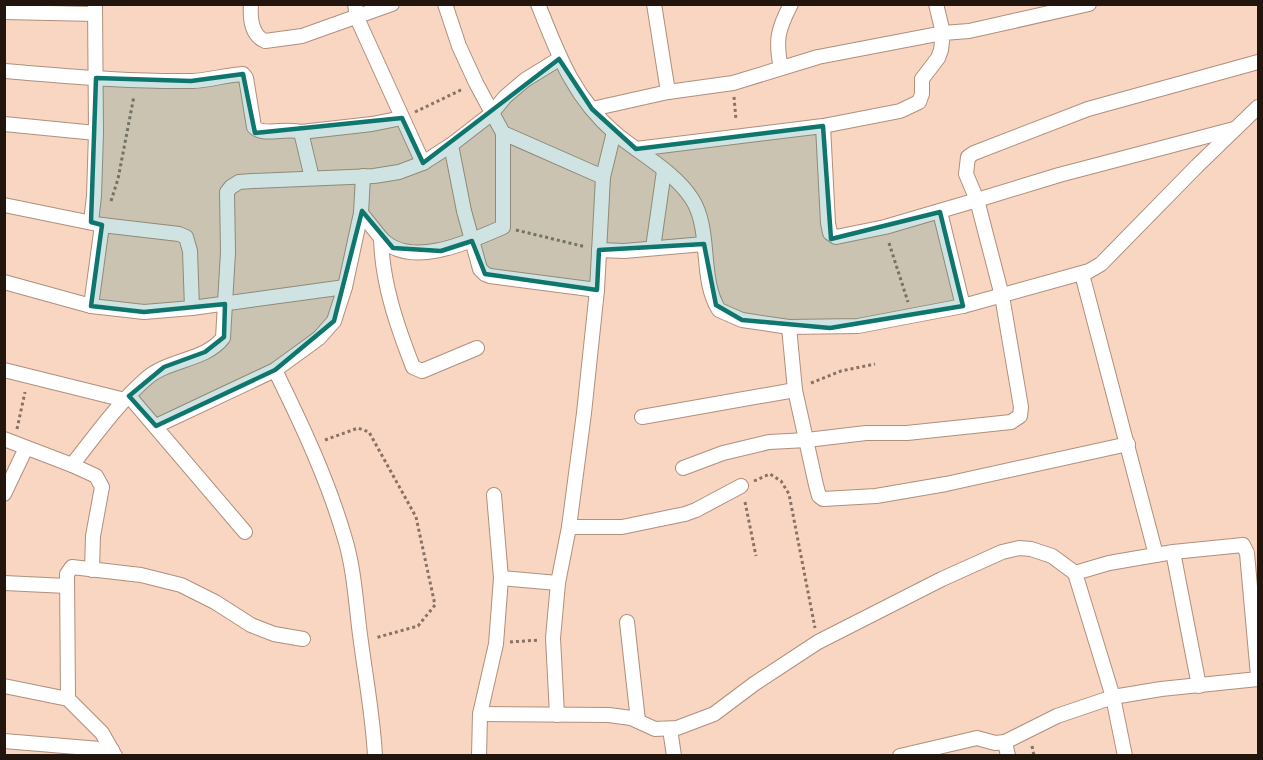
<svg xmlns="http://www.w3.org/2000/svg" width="1263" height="760" font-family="'Golos Text',sans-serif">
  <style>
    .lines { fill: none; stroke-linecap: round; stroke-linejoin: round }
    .street-casing { stroke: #b08f7c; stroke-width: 16 }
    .path { stroke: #897265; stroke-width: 3; stroke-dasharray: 3 3; stroke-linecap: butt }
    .street { stroke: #fff; stroke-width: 14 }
    .marked { fill: #0f766e; fill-opacity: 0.2; stroke: #0f766e; stroke-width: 4.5; stroke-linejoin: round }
  </style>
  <rect width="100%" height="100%" fill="#f9d6c2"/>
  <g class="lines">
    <g class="street-casing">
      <g id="street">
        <path d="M251,4C250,17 251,35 265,41L302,36L392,4"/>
        <path d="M355,4L357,18L423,163"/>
        <path d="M445,4L459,46L476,83L503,133L603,177"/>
        <path d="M538,4C558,54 573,97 615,133C640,154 674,171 692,199C712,230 699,279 719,310L742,320L789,327L858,326L963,306L1089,271L1101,264L1197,166L1258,107"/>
        <path d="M654,4L668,92"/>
        <path d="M4,12L95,14"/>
        <path d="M781,68C775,40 778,29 791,4"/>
        <path d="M4,71C67,76 130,82 193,81C210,80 226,75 243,74L246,78L254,127C263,137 287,127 301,132L372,124L402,118"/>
        <path d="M592,109L668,92L733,83L818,57L943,33L936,4"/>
        <path d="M4,124L96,133L95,4"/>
        <path d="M823,126L900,111L919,102L922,94V79L938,58L941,50L943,33L969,31L1089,4"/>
        <path d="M1234,129L1059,175L977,200L966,174L968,157L974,153L1088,109L1258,62"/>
        <path d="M301,132L312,178"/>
        <path d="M451,145L464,211L480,269L485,274L490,276L597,290"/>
        <path d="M636,149L823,126L828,223L830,233L836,237L885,227L977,200L1002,296L1021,407L1020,416L1011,422L907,433H866L807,440L769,442L723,453L683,468"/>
        <path d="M4,205L102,225L179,234L186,237L190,251L192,308"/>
        <path d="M940,212L963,306"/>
        <path d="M361,213L381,238"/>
        <path d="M91,222L94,196L96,133"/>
        <path d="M653,248L664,171"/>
        <path d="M599,250L624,251L704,244"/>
        <path d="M1082,274L1156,555"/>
        <path d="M4,282L91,306L144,312L192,308L345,287"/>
        <path d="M91,306L102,225"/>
        <path d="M789,327L795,390L816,485L819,496L823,499L876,496L946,484L1128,444"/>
        <path d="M477,348L422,371L413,367C397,326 382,283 381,238C410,270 471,241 503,227V133"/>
        <path d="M4,370L125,400"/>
        <path d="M275,370C302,425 328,480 345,539C355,572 356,608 361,642C366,680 373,717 375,756"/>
        <path d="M129,396L245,532"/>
        <path d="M642,417L795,390"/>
        <path d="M156,426L275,370L319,338L334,321L345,287L361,213L363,176"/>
        <path d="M4,439L72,465"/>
        <path d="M4,494L26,448"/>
        <path d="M569,527H622L685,514L696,510L741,486"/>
        <path d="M1173,552L1199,686"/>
        <path d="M92,570L93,536L102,487L96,476L72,465C95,436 118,403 147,378C169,359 205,361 223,338L228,252L227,192L231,187L239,182L252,181L374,176L399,172L423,163L451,145L491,114L505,97L525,80L559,59"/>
        <path d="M501,578L558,583"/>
        <path d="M4,583L67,586"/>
        <path d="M627,622L638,721"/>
        <path d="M1258,676L1247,553L1243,545L1173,552L1109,563L1075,573L1113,697L1161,689L1258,679"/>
        <path d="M4,686L68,699L102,733L115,756"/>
        <path d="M68,699L67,574L72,567L141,575L181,585L215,602L251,625L274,634L303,639"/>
        <path d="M480,714L609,715L631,718L655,729L677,728L714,714L754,684L818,642L942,579L1002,552L1019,548L1031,549L1052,556L1075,573"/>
        <path d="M557,715L553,638L558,583L569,527L584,413L597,290L603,177L614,132"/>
        <path d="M670,729L674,756"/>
        <path d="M4,741L112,750"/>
        <path d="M479,756L480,714L496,644L501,578L494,495"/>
        <path d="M900,756L977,738L995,743L1005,742"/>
        <path d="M1008,756L1005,742L1057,716L1113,697L1125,756"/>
      </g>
    </g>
    <g class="path">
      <path d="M734,97L736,120"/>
      <path d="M415,112L463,89"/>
      <path d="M111,201L118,179L134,96"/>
      <path d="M516,230L586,247"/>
      <path d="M889,243L908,302"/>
      <path d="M811,383L841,371L875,364"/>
      <path d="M17,429L25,392"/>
      <path d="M325,440L358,428L369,432L416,517L435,605L418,626L375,638"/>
      <path d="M754,481L770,474L781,481L789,494L815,628"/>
      <path d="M745,502L756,556"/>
      <path d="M510,642L540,640"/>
      <path d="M1032,746L1034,756"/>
    </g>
    <use href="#street" class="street"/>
  </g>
  <path class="marked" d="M559,59L592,109L636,149L823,126L831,239L940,212L963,306L830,328L742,320L716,305L704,244L599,250L597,290L485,274L472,241L441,251L393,248L362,211L334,321L275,370L156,426L129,396L164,367L205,352L224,337L225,304L144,312L91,306L102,225L91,222L96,78L191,81L243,74L255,133L402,118L423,163Z"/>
  <rect width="1263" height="760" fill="none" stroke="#22150e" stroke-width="12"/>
</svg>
